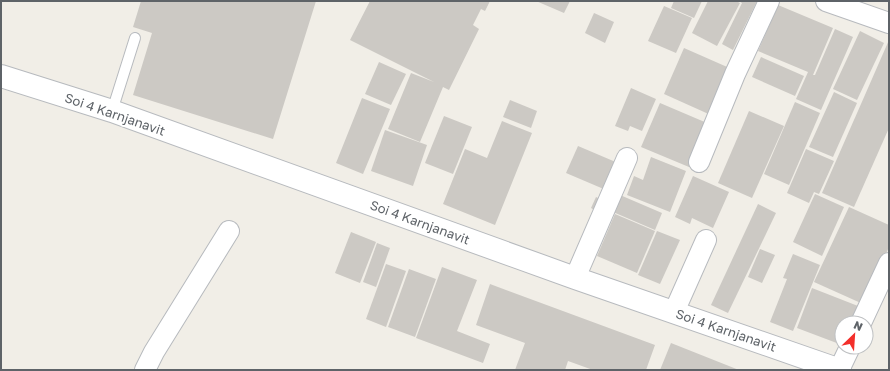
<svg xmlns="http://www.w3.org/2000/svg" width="890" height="371" font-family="'Golos Text',sans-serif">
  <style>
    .building { fill: #ccc9c4 }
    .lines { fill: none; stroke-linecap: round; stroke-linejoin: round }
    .service-casing { stroke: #b7babe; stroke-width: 12 }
    .minor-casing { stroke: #b7babe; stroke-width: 22 }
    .tertiary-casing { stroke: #b7babe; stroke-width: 24 }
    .service { stroke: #fff; stroke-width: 10 }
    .minor { stroke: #fff; stroke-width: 20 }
    .tertiary { stroke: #fff; stroke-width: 22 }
    .labels { text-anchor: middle; stroke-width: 3.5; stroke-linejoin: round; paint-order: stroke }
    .street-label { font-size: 13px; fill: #5e6368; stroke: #fff }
  </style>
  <rect width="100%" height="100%" fill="#f1eee7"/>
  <g class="building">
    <path d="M141,1H316L273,139L133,95L152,33L133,27Z"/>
    <path d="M370,1H490L485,11L481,9L473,25L479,29L449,90L443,87L420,142L388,129L411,73L434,82L350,40Z"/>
    <path d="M536,1H570L564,13Z"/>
    <path d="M674,1H702L694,18L671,8Z"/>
    <path d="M708,1H736L740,3L717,46L692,33Z"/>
    <path d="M739,1H757L733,50L722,44L742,3Z"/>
    <path d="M778,5L833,28L813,75H815L835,29L853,37L821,110L796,99L808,72L758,51Z"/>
    <path d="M664,6L692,18L676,53L648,41Z"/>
    <path d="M594,13L614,22L605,43L585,33Z"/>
    <path d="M860,31L884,43L857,100L833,89Z"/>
    <path d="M889,40V128L854,207L822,193Z"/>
    <path d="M684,48L734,70L713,116L664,94Z"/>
    <path d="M761,57L804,76L795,96L752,77Z"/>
    <path d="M379,62L406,74L391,105L365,94Z"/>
    <path d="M631,88L656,99L642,131L630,126L628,131L615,126Z"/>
    <path d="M834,92L857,103L833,157L809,147Z"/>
    <path d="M362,98L390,109L363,174L336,163Z"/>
    <path d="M510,100L537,111L531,128L503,117Z"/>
    <path d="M795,102L820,113L789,185L764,174Z"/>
    <path d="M660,103L707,123L689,167L641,147Z"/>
    <path d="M749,111L784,126L752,198L718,183Z"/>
    <path d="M444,116L472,127L453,174L425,163Z"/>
    <path d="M502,121L532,133L495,225L443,204L465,149L487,158Z"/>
    <path d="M385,130L427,145L413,186L371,171Z"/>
    <path d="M578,146L618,163L606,190L566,173Z"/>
    <path d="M806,149L834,161L819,194L814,192L809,203L787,193Z"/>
    <path d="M651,157L686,171L670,212L627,195L634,176L643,180Z"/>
    <path d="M693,176L729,192L713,228L692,218L690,224L675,217Z"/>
    <path d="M815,194L844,207L822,256L793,242Z"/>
    <path d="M620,195L662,213L655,230L613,212Z"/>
    <path d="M596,197L604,201L598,212L591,208Z"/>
    <path d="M758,204L776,213L728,313L711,305Z"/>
    <path d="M849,207L889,225V247L863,304L814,282Z"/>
    <path d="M615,214L655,231L637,273L597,256Z"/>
    <path d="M657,231L680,240L660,284L638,275Z"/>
    <path d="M351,232L376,242L360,283L335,273Z"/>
    <path d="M377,243L390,248L376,287L363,282Z"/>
    <path d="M760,249L775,255L762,283L748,277Z"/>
    <path d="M793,254L820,265L793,331L770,322L787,279L783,278Z"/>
    <path d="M386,264L406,271L386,327L366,319Z"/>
    <path d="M442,267L477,280L457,331L490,344L483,363L416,338Z"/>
    <path d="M409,269L436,279L415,337L388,327Z"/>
    <path d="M490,284L655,345L646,370H593L568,361L565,370H515L525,343L476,325Z"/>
    <path d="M812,288L858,306L852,323H842V345L797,328Z"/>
    <path d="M671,343L739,370H660Z"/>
  </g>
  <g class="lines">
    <g class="service-casing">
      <path id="service" d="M112,111L135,38"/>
    </g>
    <g class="minor-casing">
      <g id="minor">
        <path d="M826,1L889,23"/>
        <path d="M699,162L735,74L769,1"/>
        <path d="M575,278L627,158"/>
        <path d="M674,312L706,240"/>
        <path d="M861,323L889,263"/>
        <path d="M145,370L154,352L229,231"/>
        <path d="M839,370L850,347"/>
      </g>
    </g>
    <g class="tertiary-casing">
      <path id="tertiary" d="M1,76L112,111L575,278L840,370"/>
    </g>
    <use href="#service" class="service"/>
    <use href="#minor" class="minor"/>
    <use href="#tertiary" class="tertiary"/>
  </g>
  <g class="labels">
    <g class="street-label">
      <text transform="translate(115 114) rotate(19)" y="5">Soi 4 Karnjanavit</text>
      <text transform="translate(420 222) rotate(20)" y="5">Soi 4 Karnjanavit</text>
      <text transform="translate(726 330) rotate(19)" y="5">Soi 4 Karnjanavit</text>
    </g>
  </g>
  <rect width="890" height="371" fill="none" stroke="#5e6368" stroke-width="4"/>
  <g transform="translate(854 335) rotate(25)"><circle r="19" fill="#ffffff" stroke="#bfc1c3"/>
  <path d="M0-3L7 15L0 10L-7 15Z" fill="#f32f2b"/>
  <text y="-6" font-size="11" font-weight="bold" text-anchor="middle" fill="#5e6368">N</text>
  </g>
</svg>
